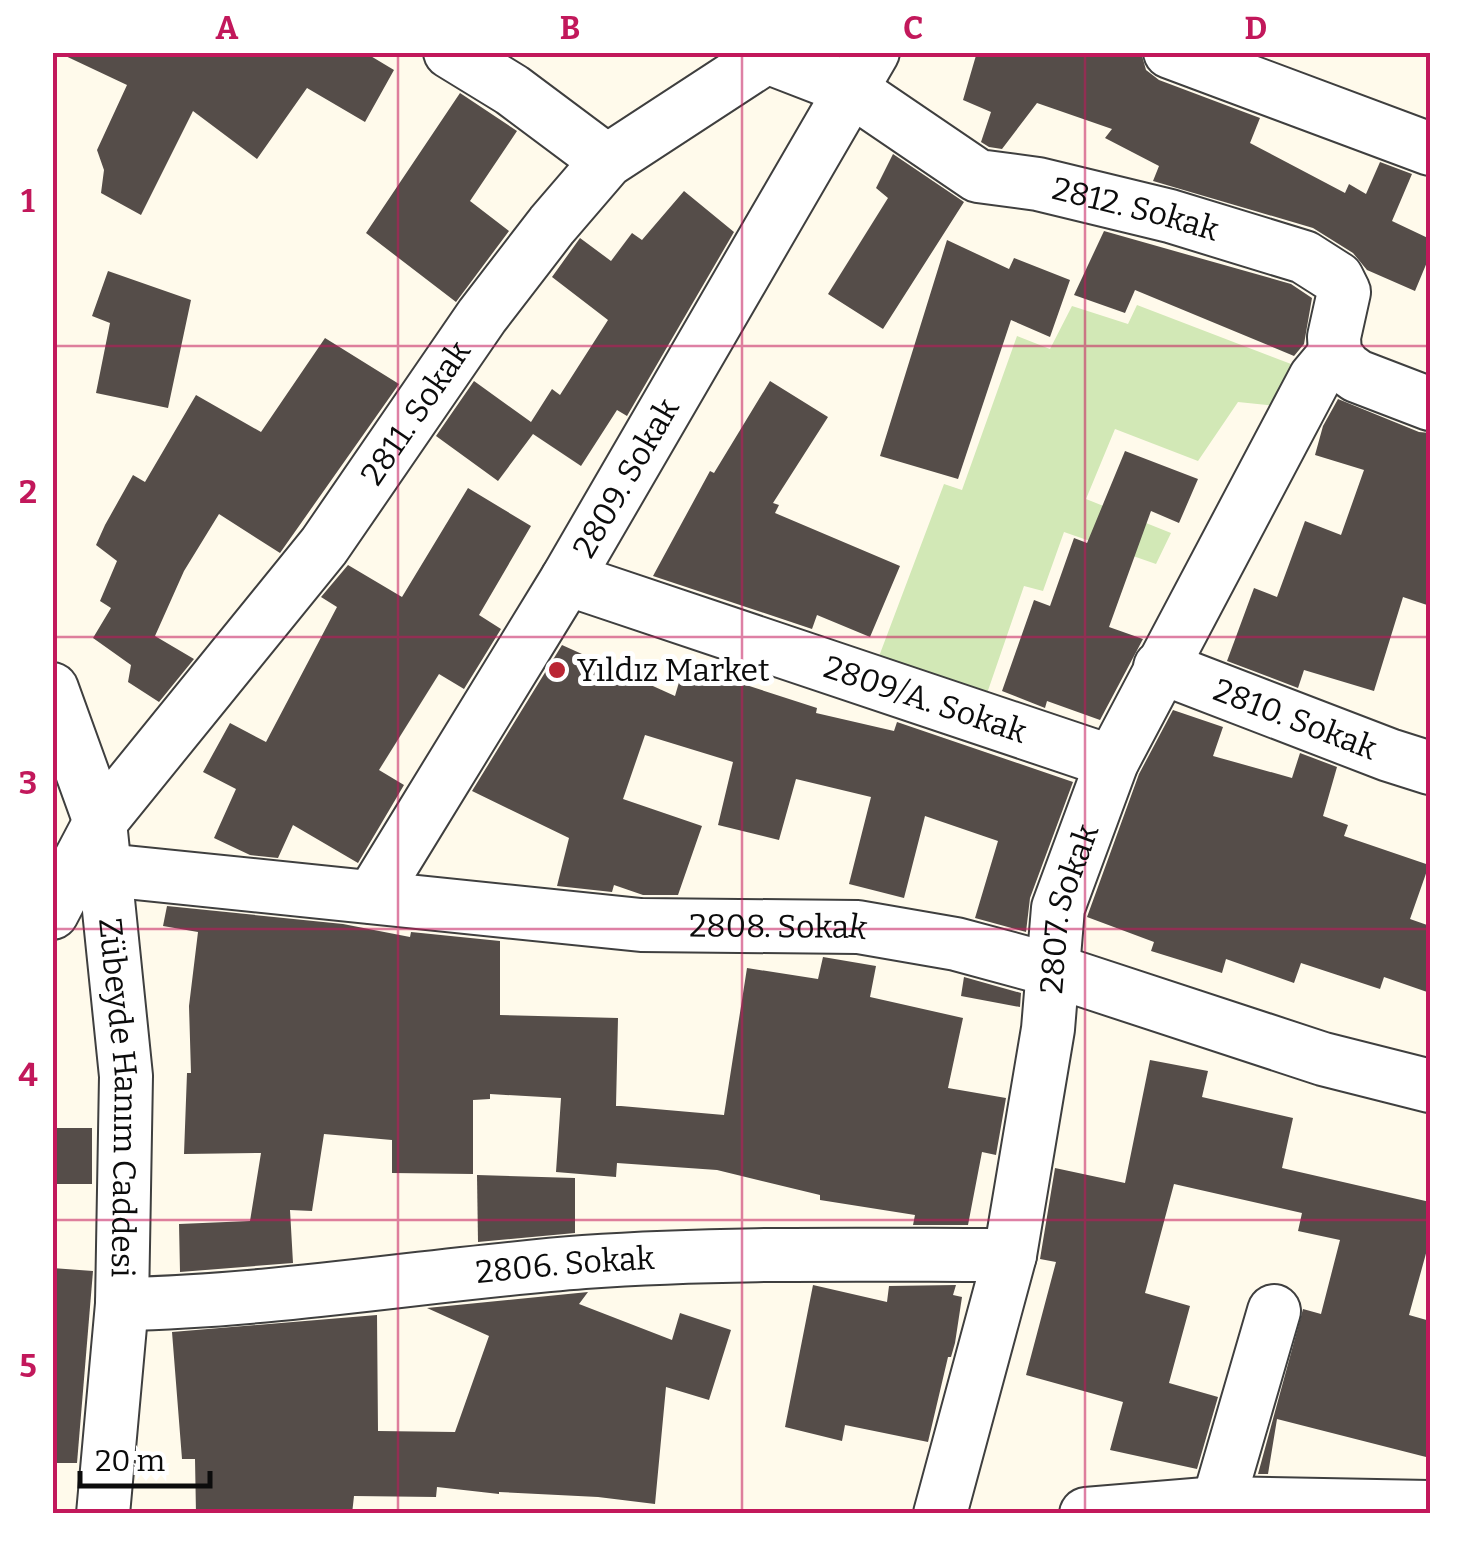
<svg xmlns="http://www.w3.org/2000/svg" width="1483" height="1566" font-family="Bitter,serif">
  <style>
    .green { fill: #d2e8b6 }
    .building { fill: #554d49 }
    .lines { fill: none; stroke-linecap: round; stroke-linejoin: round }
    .minor-casing { stroke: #3f3f3f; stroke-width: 56 }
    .minor { stroke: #fff; stroke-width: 52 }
    .grid { fill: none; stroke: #c2185b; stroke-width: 2.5; stroke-opacity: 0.55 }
    .poi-dot { fill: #ba2634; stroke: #fff; stroke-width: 4 }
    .labels { text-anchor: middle; stroke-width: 10; stroke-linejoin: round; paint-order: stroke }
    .street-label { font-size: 32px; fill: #0c0c0c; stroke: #fff }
    .poi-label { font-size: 32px; fill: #0c0c0c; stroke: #fff; text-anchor: start }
    .neatline { fill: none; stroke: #c2185b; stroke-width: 4 }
    .grid-label { font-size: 32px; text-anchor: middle; font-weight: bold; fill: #c2185b }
  </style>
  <rect width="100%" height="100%" fill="#fffaeb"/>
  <path class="green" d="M1137,305L1299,367L1286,407L1238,402L1198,461L1115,429L1086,499L1171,533L1156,564L1064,532L1043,591L1024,586L983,705L878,659L944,484L962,490L1017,336L1050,349L1072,306L1128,324Z"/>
  <g class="building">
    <path d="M57,52H364L394,70L365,122L307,88L257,159L193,111L141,215L101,193L104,170L97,150L127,85Z"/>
    <path d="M977,52H1141L1146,70L1159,80L1260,118L1250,143L1345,193L1349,184L1366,194L1380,162L1412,174L1392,221L1430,239V255L1415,291L1367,270L1353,253L1313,228L1153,181L1159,166L1105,138L1112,129L1037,103L1002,149L989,147L981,142L991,112L963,100Z"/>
    <path d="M460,93L517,131L470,201L509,231L456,302L366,233Z"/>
    <path d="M893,154L964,202L883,329L828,294L888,198L876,188Z"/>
    <path d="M684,191L734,232L627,416L617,410L581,466L533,434L498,481L436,436L474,381L531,422L552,389L560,395L608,320L552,277L580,238L611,261L632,233L642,240Z"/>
    <path d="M1104,231L1291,284L1312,298L1304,344L1294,356L1135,290L1125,313L1074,295Z"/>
    <path d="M947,240L1009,269L1014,258L1070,280L1050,337L1011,320L958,479L880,456Z"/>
    <path d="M108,271L191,300L168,408L96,393L110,323L92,316Z"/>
    <path d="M325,338L399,384L280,553L219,514L184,571L155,636L194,659L159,702L128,682L131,665L93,638L111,608L100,601L117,561L96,545L105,525L133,475L145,482L196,395L261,432Z"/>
    <path d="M770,381L828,417L773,503L779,505L775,513L900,566L870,637L817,615L812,629L653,576L710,471L714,473Z"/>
    <path d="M1338,399L1419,432L1430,433V606L1403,597L1374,691L1304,670L1298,688L1227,661L1254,588L1277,597L1305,521L1341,535L1364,470L1315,455L1323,426Z"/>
    <path d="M1125,451L1198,479L1179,523L1151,511L1109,627L1143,639L1100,720L1047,701L1045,708L1002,691L1034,600L1050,606L1074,538L1087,543Z"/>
    <path d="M468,488L531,526L479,615L501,629L464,689L439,674L379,770L404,785L358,863L293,825L278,858L250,855L214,838L236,789L203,772L230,723L266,742L337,607L321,597L348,565L402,597Z"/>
    <path d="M562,645L675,696L684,665L817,708L816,713L894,731L897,722L1073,782L1030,898L1026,932L975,918L998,841L925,816L904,898L849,884L871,797L796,779L779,840L718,825L733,762L645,735L623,799L702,826L678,895H643L614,885L612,892L557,886L569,838L472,791Z"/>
    <path d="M1173,710L1223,727L1213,756L1292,778L1300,753L1337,767L1323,816L1348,825L1344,836L1429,865L1410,919L1430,926V993L1384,977L1380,989L1301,963L1294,983L1226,959L1222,973L1151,951L1154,942L1087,917L1139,774Z"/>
    <path d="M167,906L343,924L410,937L411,932L500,941V1015L618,1018L616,1106H621L724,1115L747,968L818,979L823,957L876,966L870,997L963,1018L948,1088L1006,1098L996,1155L982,1152L968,1225H913L915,1215L820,1200V1195L717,1170L617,1163L616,1177L556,1172L561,1098L490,1094V1099L473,1100V1174L392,1173V1140L324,1134L312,1211L290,1210L293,1263L180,1272L179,1224L250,1221L261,1153L184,1154L187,1073H191L189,1006L198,932L163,926Z"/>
    <path d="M964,977L1021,993L1020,1007L961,996Z"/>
    <path d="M1150,1060L1208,1071L1202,1097L1293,1118L1282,1168L1430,1202V1239L1409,1315L1430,1321V1458L1277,1419L1268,1474H1258L1303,1309L1321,1314L1340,1240L1298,1231L1302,1213L1174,1184L1145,1293L1190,1306L1169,1383L1218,1397L1197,1469L1110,1450L1123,1402L1026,1375L1056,1262L1040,1259L1055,1168L1125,1183Z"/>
    <rect x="52" y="1128" width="40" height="56"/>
    <path d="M477,1175L575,1178V1233L478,1242Z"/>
    <path d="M52,1268L93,1271L77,1463H52Z"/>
    <path d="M813,1285L887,1302L889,1286L956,1285L953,1295L962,1297L955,1343L951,1357H948L928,1442L845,1425L842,1441L785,1427Z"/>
    <path d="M588,1292L579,1304L672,1340L680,1313L731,1330L709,1400L666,1387L655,1504L598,1497L499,1492V1494L437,1487L436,1497L354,1496L352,1514H196L195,1459H182L172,1332L377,1315L378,1431L455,1432L489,1336L427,1308Z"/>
  </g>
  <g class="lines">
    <g class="minor-casing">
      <g id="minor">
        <path d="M450,52L512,90L607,161"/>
        <path d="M1170,52L1430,149"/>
        <path id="s1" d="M767,57L850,89L978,176L1038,184L1170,216L1304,257L1337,278L1344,292L1334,337L1335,354L1346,368L1357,376L1430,404"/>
        <path id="s2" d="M567,579L1112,762"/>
        <path id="s3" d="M1160,667L1389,755L1430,768"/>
        <path id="s4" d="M52,689L100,822L126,1076L122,1304L103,1514"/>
        <path id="s5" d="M106,870L641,925L858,927L956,944L1052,970L1323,1059L1430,1086"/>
        <path id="s6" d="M372,897L567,579L873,52"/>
        <path id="s7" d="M52,913L100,822L324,546L482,316L552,225L607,161L774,52"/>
        <path id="s8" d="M122,1304C277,1301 429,1274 584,1262C725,1252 868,1255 1010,1255"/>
        <path d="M1218,1503L1274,1311"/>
        <path id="s9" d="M940,1514L1010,1255L1048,1029L1058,908L1112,762L1315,378L1335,354"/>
        <path d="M1086,1514L1218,1503L1430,1507"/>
      </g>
    </g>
    <use href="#minor" class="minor"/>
  </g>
  <path class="grid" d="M398,52V1514M742,52V1514M1085,52V1514M52,346H1430M52,637H1430M52,929H1430M52,1220H1430"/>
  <circle class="poi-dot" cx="557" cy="670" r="10"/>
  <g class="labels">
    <g class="street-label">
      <text dy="11" stroke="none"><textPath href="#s1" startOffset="405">2812. Sokak</textPath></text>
      <text dy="11" stroke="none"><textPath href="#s7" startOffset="620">2811. Sokak</textPath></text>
      <text dy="11" stroke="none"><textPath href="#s6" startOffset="490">2809. Sokak</textPath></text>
      <text dy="11" stroke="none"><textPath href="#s2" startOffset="378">2809/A. Sokak</textPath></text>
      <text dy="11" stroke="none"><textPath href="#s3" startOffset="145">2810. Sokak</textPath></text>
      <text dy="11" stroke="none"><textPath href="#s9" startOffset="620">2807. Sokak</textPath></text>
      <text dy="11" stroke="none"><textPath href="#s5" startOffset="675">2808. Sokak</textPath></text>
      <text dy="11" stroke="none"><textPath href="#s4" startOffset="418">Zübeyde Hanım Caddesi</textPath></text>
      <text dy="11" stroke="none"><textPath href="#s8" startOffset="445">2806. Sokak</textPath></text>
    </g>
    <g class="poi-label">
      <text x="577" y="681">Yıldız Market</text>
    </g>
  </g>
  <rect width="1483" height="1566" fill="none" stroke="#ffffff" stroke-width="110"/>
  <path d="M80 1471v15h130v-15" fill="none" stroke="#0c0c0c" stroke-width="5"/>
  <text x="95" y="1471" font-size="30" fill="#0c0c0c" stroke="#ffffff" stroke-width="8" paint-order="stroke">20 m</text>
  <rect x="55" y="55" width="1373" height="1456" class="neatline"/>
  <g class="grid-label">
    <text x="227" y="39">A</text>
    <text x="570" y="39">B</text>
    <text x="913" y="39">C</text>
    <text x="1256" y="39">D</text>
    <text x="28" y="212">1</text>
    <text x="28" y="503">2</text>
    <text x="28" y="794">3</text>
    <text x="28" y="1086">4</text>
    <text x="28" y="1377">5</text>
  </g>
</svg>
